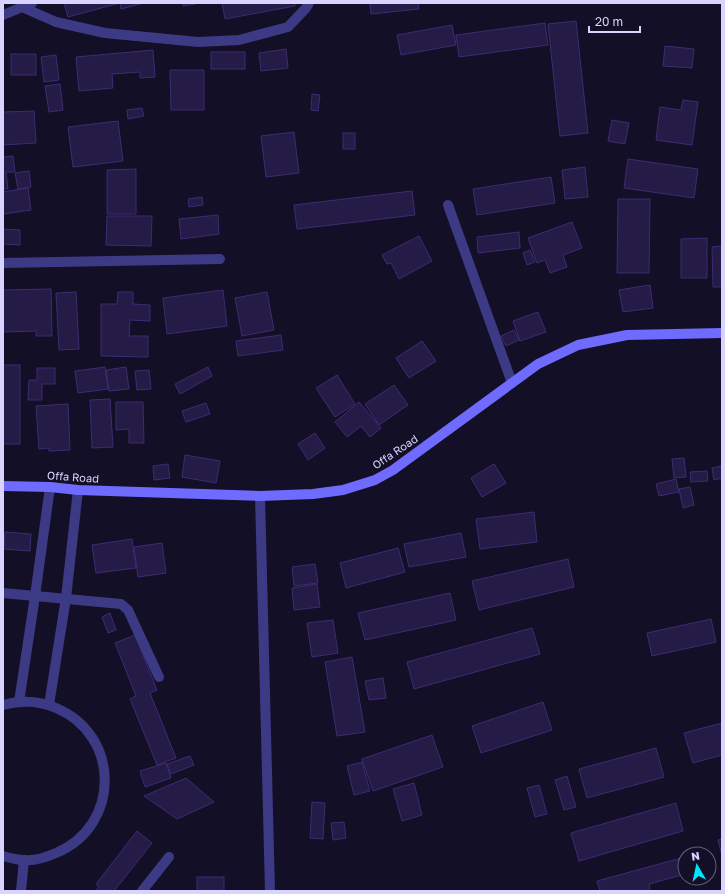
<svg xmlns="http://www.w3.org/2000/svg" width="725" height="894" font-family="'Golos Text',sans-serif">
  <style>
    .building { fill: #241b47; stroke: #3b2d73 }
    .lines { fill: none; stroke-linecap: round; stroke-linejoin: round }
    .lane { stroke: #3d3a85; stroke-width: 10 }
    .street { stroke: #3d3a85; stroke-width: 10 }
    .secondary { stroke: #6f6bff; stroke-width: 10 }
    .labels { text-anchor: middle; stroke-width: 3.5; stroke-linejoin: round; paint-order: stroke }
    .street-label { font-size: 11px; fill: #d9d4ff; stroke: #130f26 }
  </style>
  <rect width="100%" height="100%" fill="#130f26"/>
  <g class="building">
    <path d="M64,3H144L121,9L120,3L68,17Z"/>
    <path d="M183,3H200L183,6Z"/>
    <path d="M222,3H295V6L225,19Z"/>
    <path d="M370,3H418L419,9L371,14Z"/>
    <path d="M576,21L588,133L560,136L548,24Z"/>
    <path d="M545,23L548,45L459,57L456,35Z"/>
    <path d="M452,25L456,45L401,55L397,35Z"/>
    <path d="M665,46L694,49L692,68L663,66Z"/>
    <path d="M286,49L288,68L261,71L259,53Z"/>
    <path d="M153,50L155,77L140,78V72L112,74L113,88L79,91L76,57Z"/>
    <rect x="211" y="52" width="34" height="17"/>
    <rect x="11" y="54" width="25" height="21"/>
    <path d="M56,55L59,80L44,82L41,57Z"/>
    <path d="M170,70H204V110H171Z"/>
    <path d="M60,84L63,110L49,112L45,86Z"/>
    <path d="M312,94L320,95L318,111L311,110Z"/>
    <path d="M683,100L698,102L692,145L656,140L660,107L681,110Z"/>
    <path d="M142,108L144,116L128,119L127,110Z"/>
    <path d="M34,111L36,143L3,145V112Z"/>
    <path d="M612,120L629,123L625,144L608,141Z"/>
    <path d="M118,121L123,161L73,167L68,127Z"/>
    <path d="M294,132L299,173L266,177L261,136Z"/>
    <rect x="343" y="133" width="12" height="16"/>
    <path d="M13,156L15,172H6L8,189H3V157Z"/>
    <path d="M628,159L698,169L694,198L624,188Z"/>
    <path d="M585,167L588,197L565,199L562,170Z"/>
    <path d="M136,169V214H107V170Z"/>
    <path d="M29,171L31,187L18,189L15,173Z"/>
    <path d="M551,177L555,203L477,215L473,189Z"/>
    <path d="M28,188L31,210L3,214V192Z"/>
    <path d="M412,191L415,215L297,229L294,205Z"/>
    <path d="M202,197L203,205L189,207L188,199Z"/>
    <path d="M618,199H650L649,273H617Z"/>
    <path d="M218,215L219,234L181,239L179,219Z"/>
    <path d="M107,216H152L151,246L106,245Z"/>
    <path d="M572,222L582,248L563,255L567,267L550,273L545,260L537,263L528,238Z"/>
    <path d="M3,229L20,230V245L3,244Z"/>
    <path d="M519,232L520,248L478,253L477,237Z"/>
    <path d="M419,236L432,261L399,279L391,263L387,264L382,255Z"/>
    <path d="M707,238V278H681V239Z"/>
    <path d="M722,246V287H713L712,247Z"/>
    <path d="M530,250L535,262L527,265L523,253Z"/>
    <path d="M650,285L653,308L623,312L619,290Z"/>
    <path d="M51,289L52,336H36V331L3,332V290Z"/>
    <path d="M223,290L227,326L167,334L163,298Z"/>
    <path d="M76,292L79,349L59,350L56,293Z"/>
    <path d="M118,292H133V304L150,305V321L130,320L129,336H148V357L101,356V304H117Z"/>
    <path d="M267,292L274,330L242,336L235,298Z"/>
    <path d="M538,312L546,332L520,341L513,321Z"/>
    <path d="M514,330L519,340L506,346L501,336Z"/>
    <path d="M281,335L283,350L238,356L236,341Z"/>
    <path d="M422,341L436,361L409,378L396,358Z"/>
    <rect x="3" y="365" width="17" height="79"/>
    <path d="M105,367L108,389L78,393L75,371Z"/>
    <path d="M126,367L129,389L109,391L106,370Z"/>
    <path d="M208,367L212,376L180,394L175,384Z"/>
    <path d="M37,368H55V384H42V400H28L29,380H37Z"/>
    <path d="M149,370L151,389L137,390L135,371Z"/>
    <path d="M337,375L355,404L335,417L316,388Z"/>
    <path d="M394,385L408,405L379,425L365,404Z"/>
    <path d="M110,399L113,447L92,448L90,400Z"/>
    <path d="M116,402H143L144,443H129V429L116,430Z"/>
    <path d="M359,402L381,428L370,437L361,426L347,437L335,422Z"/>
    <path d="M206,403L210,414L186,422L182,411Z"/>
    <path d="M68,404L70,450L49,451V448L39,449L36,406Z"/>
    <path d="M315,433L325,448L308,460L298,444Z"/>
    <path d="M185,455L220,461L216,483L182,477Z"/>
    <path d="M684,458L686,477L674,478L672,459Z"/>
    <path d="M168,464L170,478L154,480L153,466Z"/>
    <path d="M494,464L506,483L482,497L471,478Z"/>
    <path d="M722,466V478L714,480L712,468Z"/>
    <path d="M707,471L708,481L691,482L690,472Z"/>
    <path d="M676,479L679,492L659,496L656,484Z"/>
    <path d="M690,487L694,505L683,508L679,489Z"/>
    <path d="M534,512L537,542L480,549L476,519Z"/>
    <path d="M5,532L31,534L30,551L4,549Z"/>
    <path d="M461,533L466,557L409,567L404,544Z"/>
    <path d="M132,539L136,568L96,573L92,545Z"/>
    <path d="M162,543L166,573L138,577L134,547Z"/>
    <path d="M398,548L405,572L346,588L340,563Z"/>
    <path d="M568,559L574,587L479,610L472,581Z"/>
    <path d="M315,564L318,583L294,586L292,567Z"/>
    <path d="M317,584L320,607L294,610L292,588Z"/>
    <path d="M450,593L456,620L365,640L358,613Z"/>
    <path d="M110,613L116,630L108,633L102,617Z"/>
    <path d="M711,619L716,642L652,656L647,633Z"/>
    <path d="M333,620L338,653L312,657L307,623Z"/>
    <path d="M532,628L540,654L414,689L407,662Z"/>
    <path d="M135,635L157,690L150,693L176,758L157,765L130,699L136,696L115,643Z"/>
    <path d="M352,657L365,732L337,736L325,662Z"/>
    <path d="M383,678L386,698L369,700L365,681Z"/>
    <path d="M543,702L552,730L481,753L472,726Z"/>
    <path d="M722,723V755L693,763L684,733Z"/>
    <path d="M432,735L443,767L373,791L362,759Z"/>
    <path d="M656,748L664,777L587,798L579,769Z"/>
    <path d="M190,756L194,765L171,774L167,764Z"/>
    <path d="M362,762L370,791L354,795L347,766Z"/>
    <path d="M166,763L171,778L145,787L140,771Z"/>
    <path d="M567,776L576,807L564,810L555,780Z"/>
    <path d="M186,778L214,802L177,819L144,796Z"/>
    <path d="M414,783L422,815L402,821L393,789Z"/>
    <path d="M539,785L547,814L535,817L527,788Z"/>
    <path d="M312,802L325,803L323,839L310,838Z"/>
    <path d="M676,803L683,831L579,861L571,833Z"/>
    <path d="M344,822L346,838L333,840L331,823Z"/>
    <path d="M137,831L152,843L114,891H96L99,887L96,884Z"/>
    <path d="M722,839V855L718,840Z"/>
    <path d="M685,857V874L649,884L650,891H600L597,881Z"/>
    <rect x="197" y="877" width="27" height="14"/>
  </g>
  <g class="lines">
    <g class="lane">
      <path d="M448,205L512,383"/>
      <path d="M3,593L121,604L128,610L159,677"/>
      <path d="M19,702L35,596L50,487"/>
      <path d="M3,705C21,700 40,701 56,708C121,735 121,826 56,853C47,857 34,861 24,860C17,860 10,858 3,856"/>
      <path d="M49,705L66,598L78,490"/>
      <path d="M21,891L24,860"/>
      <path d="M142,891L169,857"/>
    </g>
    <g class="street">
      <path d="M22,7L56,22L105,33L198,42L239,40L288,27L306,8L309,3"/>
      <path d="M3,15L32,3"/>
      <path d="M3,263L220,259"/>
      <path d="M260,496L270,891"/>
    </g>
    <path class="secondary" d="M3,486L50,487L78,490L260,496L313,494L343,490L375,480L393,470L538,364L578,345L627,335L722,333"/>
  </g>
  <g class="labels">
    <g class="street-label">
      <text transform="translate(395 452) rotate(-34)" y="4">Offa Road</text>
      <text transform="translate(73 477) rotate(4)" y="4">Offa Road</text>
    </g>
  </g>
  <rect width="725" height="894" fill="none" stroke="#d9d4ff" stroke-width="8"/>
  <g transform="translate(697 866) rotate(351)"><circle r="19" fill="#130f26" stroke="#625e7d"/>
  <path d="M0-3L7 15L0 10L-7 15Z" fill="#00e5ff"/>
  <text y="-6" font-size="11" font-weight="bold" text-anchor="middle" fill="#d9d4ff">N</text>
  </g>
  <path d="M589 26v6h51v-6" fill="none" stroke="#d9d4ff" stroke-width="2"/>
  <text x="595" y="26" font-size="12" fill="#d9d4ff" stroke="#130f26" stroke-width="3" paint-order="stroke">20 m</text>
</svg>
